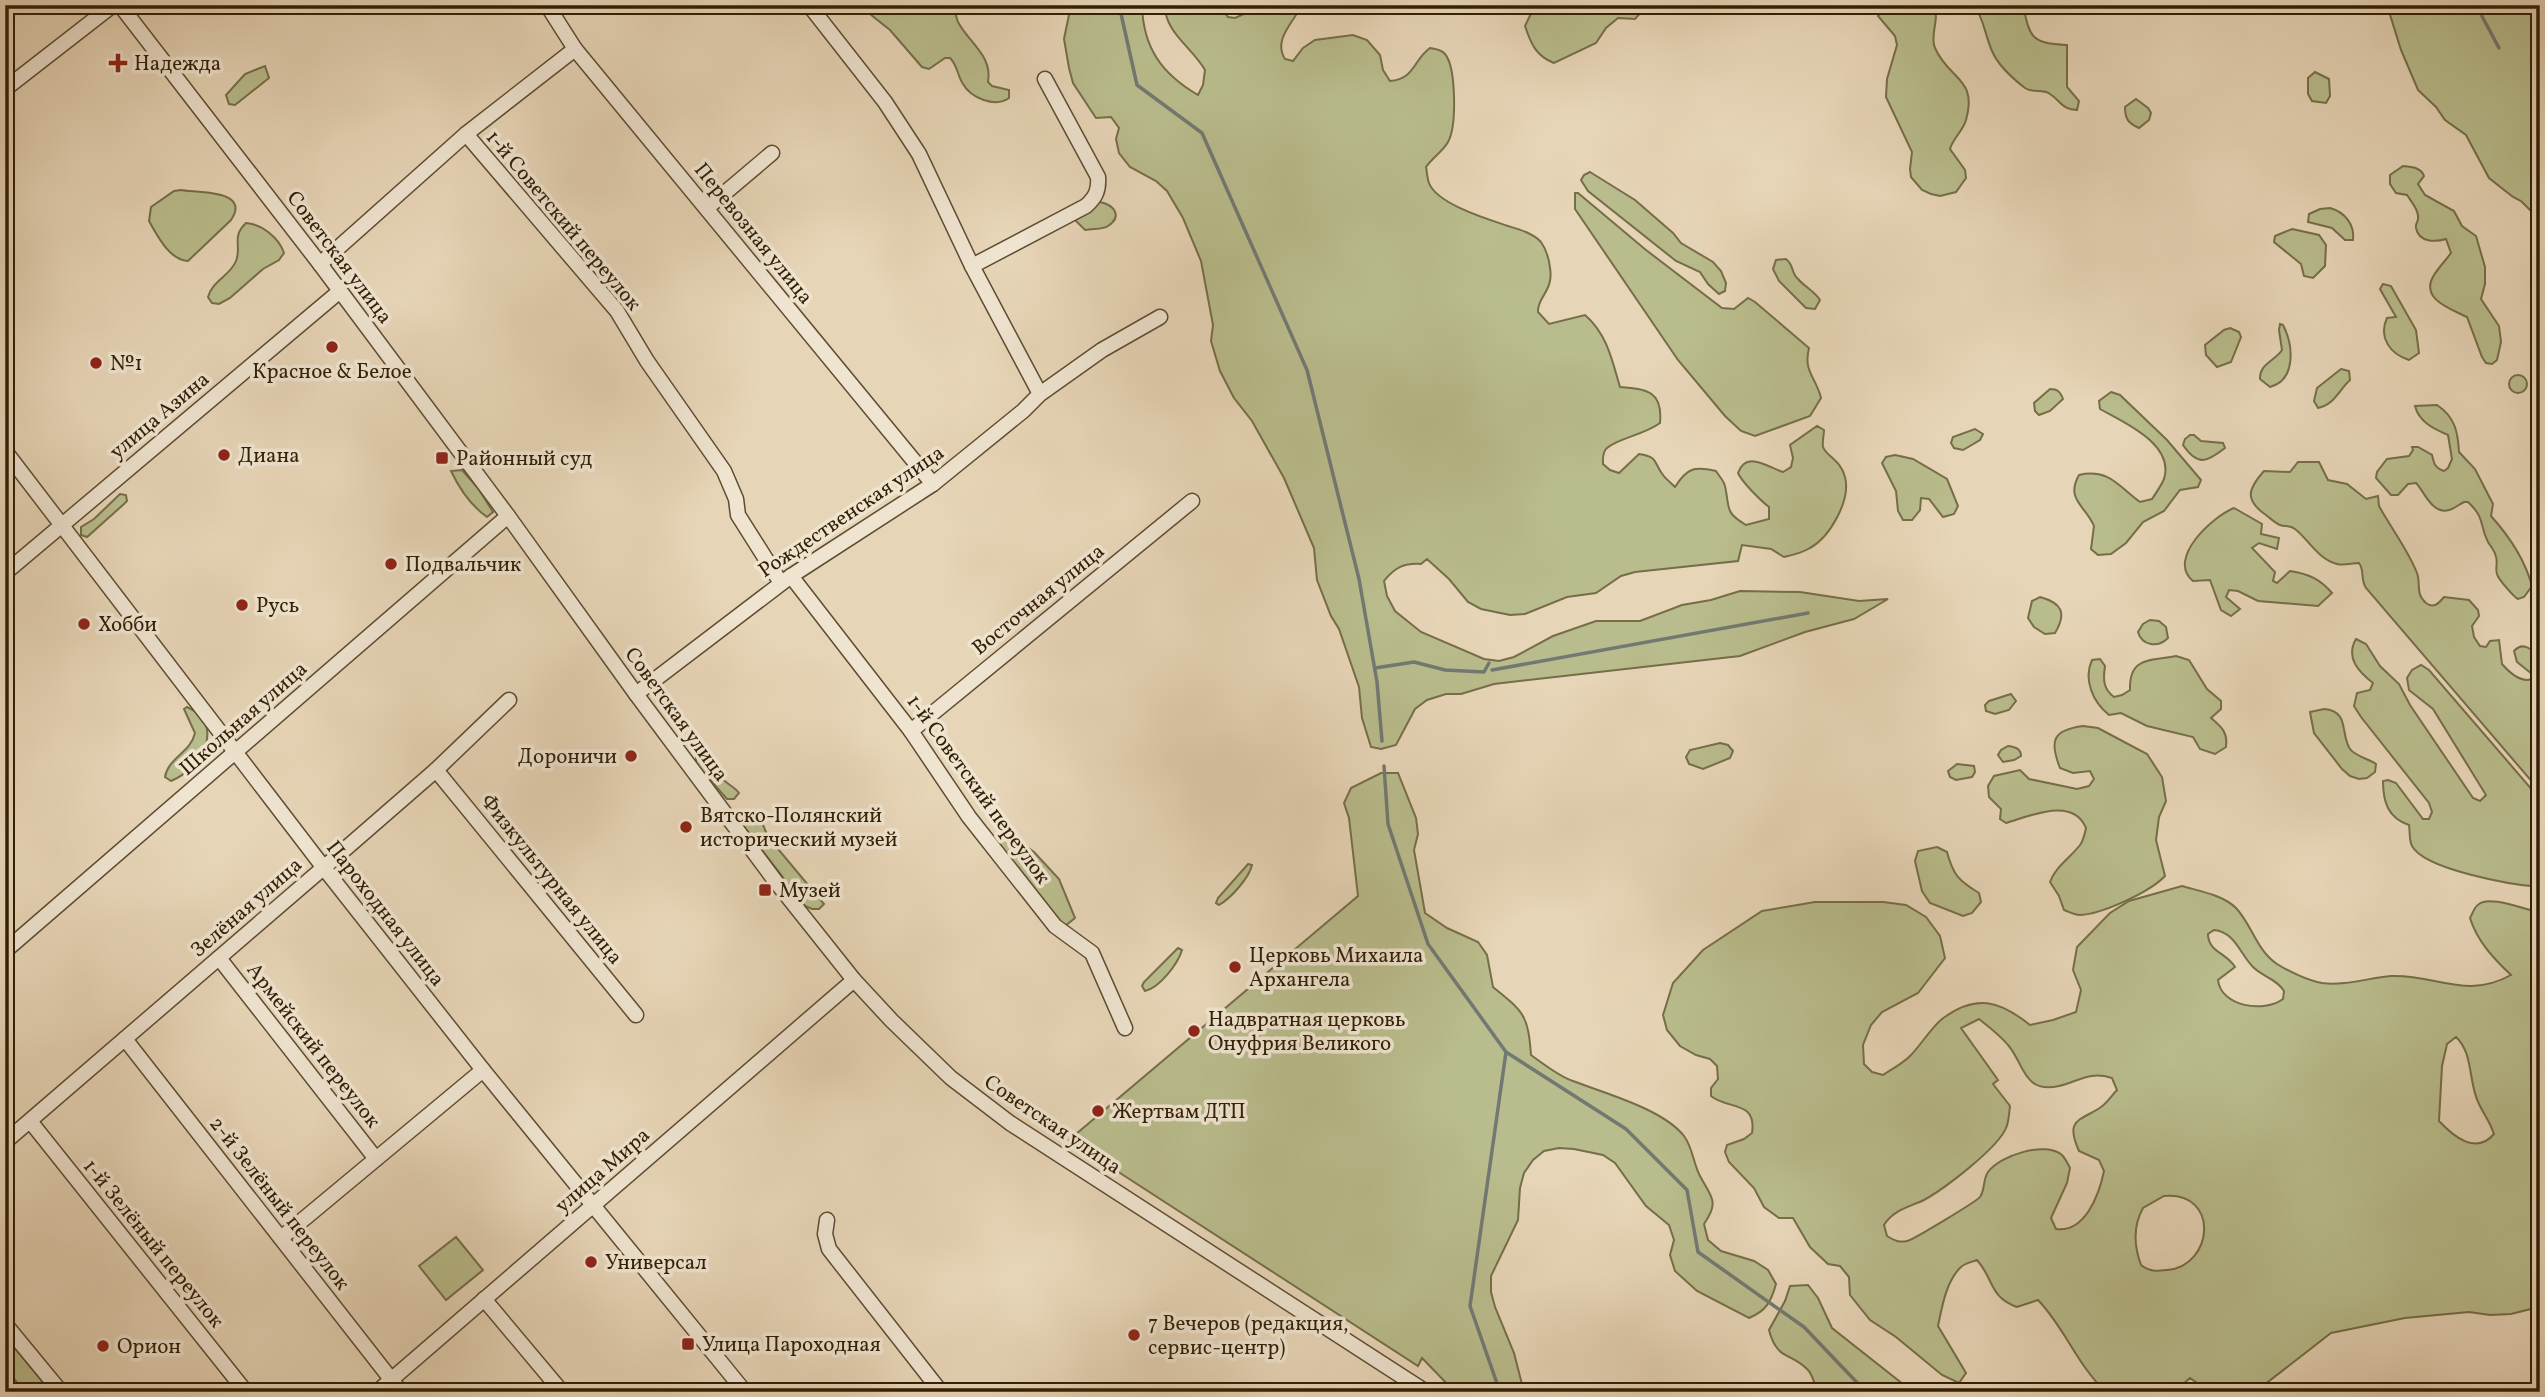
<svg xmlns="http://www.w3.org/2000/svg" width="2545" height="1397" font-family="Vollkorn,serif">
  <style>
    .green { fill: #b9bc8c; stroke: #756e48; stroke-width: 2; fill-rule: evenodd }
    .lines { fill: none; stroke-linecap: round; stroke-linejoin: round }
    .stream { stroke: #727972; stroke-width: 3.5 }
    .minor-casing { stroke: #5e4c32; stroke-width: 17 }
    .minor { stroke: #efe4d0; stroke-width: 14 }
    .poi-dot { fill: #8f2418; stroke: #efe4d0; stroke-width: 2.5 }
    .labels { text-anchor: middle; stroke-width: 7; stroke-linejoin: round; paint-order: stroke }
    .poi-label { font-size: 21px; fill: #311f05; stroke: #efe4d0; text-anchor: start }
    .street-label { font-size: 21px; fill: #311f05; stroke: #efe4d0 }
  </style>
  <rect width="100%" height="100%" fill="#e7d5b7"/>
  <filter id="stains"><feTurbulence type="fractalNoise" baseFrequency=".00286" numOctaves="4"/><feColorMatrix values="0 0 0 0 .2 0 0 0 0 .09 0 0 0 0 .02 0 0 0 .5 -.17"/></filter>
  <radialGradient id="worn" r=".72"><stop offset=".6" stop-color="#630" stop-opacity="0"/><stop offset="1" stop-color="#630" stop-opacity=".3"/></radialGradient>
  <g class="green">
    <path d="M864,5H954C955,11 956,17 958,22C969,43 993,56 988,82L992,86L1009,90V98C995,108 971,98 963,84C957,75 958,66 950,58H945L929,69L922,67L890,30L870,14Z"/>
    <path d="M1071,5H1142C1143,48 1162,74 1198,95L1203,85L1205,70C1192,48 1170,36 1165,11L1156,5H1219L1228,17L1235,18L1255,9L1256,5H1292L1296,15C1287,29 1275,43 1285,59L1293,61L1303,48L1315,40L1353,35L1367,40L1380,55L1383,70L1390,81C1415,79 1413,60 1430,48C1435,49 1441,49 1445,54C1456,67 1457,126 1448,142C1444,150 1432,158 1426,167C1427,171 1427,178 1429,183C1437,204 1487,219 1508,226C1518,229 1533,233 1541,242C1546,249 1549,259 1550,268C1554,291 1537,297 1538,312L1549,324L1585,315C1607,334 1612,360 1620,387C1647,389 1663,391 1660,423C1644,435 1618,438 1607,448C1602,452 1603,459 1603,464L1610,470L1619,473L1639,454C1659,457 1653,462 1663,475C1666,479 1671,483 1675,487C1687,468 1694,466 1716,471C1719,476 1724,481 1725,486C1730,508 1724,512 1746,525L1769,519V507C1760,500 1742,482 1738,473C1746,450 1767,467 1783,472L1791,467L1793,458L1790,445L1817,426L1824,430C1824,434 1822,442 1823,447C1826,456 1841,460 1845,477C1851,500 1830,537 1810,548C1802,553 1793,555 1784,557L1771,549L1742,545L1738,561L1635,572L1621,576L1596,593L1567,597L1525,614L1510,615L1481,609L1468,602L1449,579L1427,559L1421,564C1404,563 1395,567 1384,581L1387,596L1395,611L1421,632L1484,659L1499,661L1514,657L1553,636L1596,621H1640L1682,605L1711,600L1740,591L1800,592L1859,601L1888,599L1854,619L1805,632L1740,656L1494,684L1461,694H1446L1427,700L1415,709L1396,745L1381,749L1371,747L1362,718L1359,687L1339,629L1331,616L1317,580L1314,548L1284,478L1252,421L1234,398L1220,371L1211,341L1213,325L1201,261L1183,218L1167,191L1156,181L1130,167L1119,153L1116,139L1119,128L1111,117L1096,118L1073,83L1069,68L1064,39Z"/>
    <path d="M1535,5H1640L1642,11L1635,19L1618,18L1606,28L1596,43L1554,63C1536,56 1531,44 1525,26Z"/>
    <path d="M1892,5H1933C1941,18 1929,35 1935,48C1949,80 1978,78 1966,120C1963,131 1953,138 1950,149L1965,170L1966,178L1956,192L1940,196L1931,194L1922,190L1911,177L1910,169L1912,152L1886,97L1887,79L1897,45L1895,36L1878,16L1883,10Z"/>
    <path d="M1974,5H2023C2030,39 2032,43 2067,45V87L2079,101L2077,110C2062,110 2061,101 2050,94C2042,88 2034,94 2025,88C2012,78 1998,65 1992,51C1985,35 1984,19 1974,5Z"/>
    <path d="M2387,5H2540V255L2535,242L2531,211L2521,201L2513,197L2489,178L2466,135L2445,120L2436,107L2418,90L2401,50Z"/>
    <path d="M265,66L269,78L235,105L229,104L226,95L245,74Z"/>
    <path d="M2315,72L2329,79L2330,96L2326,103L2312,101L2308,94V78Z"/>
    <path d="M2136,99L2148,108L2151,113L2149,120L2139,128C2128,123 2125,119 2125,107Z"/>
    <path d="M2403,166C2411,167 2421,167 2424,176L2418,184L2425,195L2454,211L2462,226L2476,236L2485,267V284L2481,299L2499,326L2501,342L2497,360L2492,364L2486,363L2482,357L2467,317C2451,309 2419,299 2434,275C2439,267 2446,260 2451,253L2446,239C2436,242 2419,243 2416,228C2415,222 2419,223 2418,216C2418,209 2411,201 2407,195L2396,193L2390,184V175Z"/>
    <path d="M1590,172L1635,200L1673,233L1681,243L1713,262L1721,271L1726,283L1725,291L1719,294L1708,284L1700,272L1676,261L1588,191L1581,180L1584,175Z"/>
    <path d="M181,190C194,193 252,189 231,220L188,261C169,260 157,235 149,221L151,207L174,191Z"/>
    <path d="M1575,193H1578L1646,250L1722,308L1734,309L1748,298L1755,302L1809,348C1803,372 1816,377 1821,398L1810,416L1755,436L1741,431L1725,416L1678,360L1575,209Z"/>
    <path d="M1100,202C1114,205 1123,216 1108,226C1102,230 1093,228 1085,230L1076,221L1077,214Z"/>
    <path d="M2330,208C2345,212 2355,225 2353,240H2345L2332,228L2308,222L2309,214L2320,209Z"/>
    <path d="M246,223C262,224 279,238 284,253L279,260L263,269L230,298L219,304L212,303L208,297C213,280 230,276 236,261C242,246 231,237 246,223Z"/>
    <path d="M2292,229L2319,235L2326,245L2325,266L2313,278L2304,276L2301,264L2274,242L2275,236Z"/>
    <path d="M1786,259C1794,265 1791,273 1798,279C1805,287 1814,291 1820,300L1815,309L1806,308L1779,281L1773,269L1776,260Z"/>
    <path d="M2383,284L2391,286L2416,330L2419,353L2409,360C2390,354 2378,337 2387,318L2396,317L2380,289Z"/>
    <path d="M2280,324L2283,325C2293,344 2297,380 2270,387L2260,379C2259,364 2275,361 2282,350L2279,330Z"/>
    <path d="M2230,328L2239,332L2241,337L2231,362L2217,367L2206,355L2205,345L2224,330Z"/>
    <path d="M2341,369L2349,371L2350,380C2339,390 2334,405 2318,408L2314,401L2317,388Z"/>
    <circle cx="2518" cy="384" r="9"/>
    <path d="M2050,389C2057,389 2060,391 2063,399L2050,411L2039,415L2035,411L2034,403Z"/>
    <path d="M2111,392L2120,395L2167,440L2201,480L2198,487L2180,490L2164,511L2143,522L2126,543L2111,554L2098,555L2091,549L2094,526C2086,506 2065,500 2079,475C2109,468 2119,487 2140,502L2152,499C2156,493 2161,486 2164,479C2175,444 2123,422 2100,409L2099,401Z"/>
    <path d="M2437,405C2455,417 2458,432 2459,452L2475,469L2493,504L2491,516C2509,536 2525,560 2532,586L2524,597L2518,599C2514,597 2498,579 2497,574C2495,569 2498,562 2496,557C2495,551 2491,547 2488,542C2479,525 2486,519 2468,502H2464C2460,504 2454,509 2449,510C2432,515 2424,491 2416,483L2408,484L2398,495H2391L2376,478L2377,472L2387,459L2409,456L2413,450L2412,447H2418L2432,455C2434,464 2435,468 2444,471L2448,468L2452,459L2448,435C2434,429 2419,422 2415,406Z"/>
    <path d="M1975,429L1983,434L1980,440L1963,450L1954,448L1951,443L1953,437Z"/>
    <path d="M2190,435H2194L2201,441L2223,443L2225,448C2207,462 2198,467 2183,445L2185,439Z"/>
    <path d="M1895,455L1913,459L1947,479L1958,506L1954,514L1943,517L1929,499L1921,498L1920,510L1912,520H1903L1898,511L1896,491L1882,463L1886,457Z"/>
    <path d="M2298,462H2319L2328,480L2347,484L2366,499L2378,496L2379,506C2391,528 2408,550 2417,573C2421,583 2415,594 2426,603C2434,609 2439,603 2444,597L2469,600L2478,610L2479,616L2472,626L2474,637L2480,646L2486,647L2490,641L2499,640L2502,664C2509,672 2521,683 2532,679V674L2517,662L2514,651C2524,640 2534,651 2540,660V791L2366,588C2360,579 2365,571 2359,563C2352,563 2344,566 2337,564C2318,559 2309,540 2295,529C2290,525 2286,527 2280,525C2275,523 2270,518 2266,515C2244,500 2248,489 2264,471L2290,472Z"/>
    <path d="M462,470L478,488L493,512L487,517C470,505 460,490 451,471Z"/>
    <path d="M120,494L126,495L127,501L124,504L87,537L81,535V527L94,519Z"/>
    <path d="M2234,508L2262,524L2261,534L2279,538L2277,549L2259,543L2252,548L2275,572L2273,581L2277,583L2290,571C2309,574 2320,579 2332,593L2318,606L2258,601L2238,591L2229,590L2226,597L2240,609L2231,616L2221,610L2210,580L2193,581C2166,559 2213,516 2234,508Z"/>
    <path d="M2040,597C2062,603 2067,613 2055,633L2045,634L2034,627L2028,618L2032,601Z"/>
    <path d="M2150,620L2159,621L2166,627L2168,638C2158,648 2142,646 2138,632L2143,624Z"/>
    <path d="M2356,639L2366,644L2380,666L2399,684L2410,705L2473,798L2480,801L2486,795L2433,709L2409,690L2407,678L2412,670L2421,665L2429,670L2540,799V887C2513,885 2425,870 2412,846C2409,841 2410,831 2409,825C2388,818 2383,802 2383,781L2388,780L2396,783L2423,819H2429L2432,812L2429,803L2361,717L2354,706L2357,693L2370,690L2373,683C2359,672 2345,658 2356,639Z"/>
    <path d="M2176,656L2189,660L2207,689L2221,701V709L2211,718C2222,727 2228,733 2226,747L2215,754L2200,749L2193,737L2147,726L2121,713L2109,715C2093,702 2083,680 2092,660L2100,659L2105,666C2103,679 2103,689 2114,697L2122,695L2130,690C2129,657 2149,661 2176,656Z"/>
    <path d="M2011,694L2016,701L2009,710L1995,714L1986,711L1985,705L1989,701Z"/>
    <path d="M187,707C227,724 201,769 171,781L165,777C168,758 191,752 195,733L184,709Z"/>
    <path d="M2324,709C2350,711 2340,734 2350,749C2355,756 2369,759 2376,764L2375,772L2367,778L2359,779L2350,776L2342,769L2314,733L2310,712Z"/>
    <path d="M2083,726L2098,728L2147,754L2162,777L2166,801L2159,817L2156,840L2165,876C2150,892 2102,914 2080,915C2074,915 2069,912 2064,910L2059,896L2050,882C2056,866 2070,858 2080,845C2083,841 2085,833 2086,828C2073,796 2030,816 2006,823L2000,819L2001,809L1989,797L1988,786L1994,776L2020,770L2029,779L2077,789L2089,786L2094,779L2090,771L2073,773L2060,768C2049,740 2053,730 2083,726Z"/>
    <path d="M1720,743L1728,745L1733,751L1730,758L1703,769L1689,764L1686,757L1690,750Z"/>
    <path d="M2008,746C2014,747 2021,748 2021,756L2014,760L2003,762L1998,755L2001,750Z"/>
    <path d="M702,750H706C715,757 714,768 721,777C726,784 734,786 739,793L734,799H727L696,764V755Z"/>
    <path d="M1957,764L1974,766L1975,772L1972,777L1956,780L1950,777L1948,771Z"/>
    <path d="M1381,773H1398L1416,818L1418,834L1414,850L1425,913L1447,928L1478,942L1487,955L1493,987C1524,1012 1528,1015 1531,1055C1544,1064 1558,1076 1573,1081C1604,1093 1663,1109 1684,1136C1693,1148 1693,1163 1700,1176C1711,1197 1720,1201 1704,1224L1708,1240L1721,1251L1754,1261L1768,1270L1776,1284C1771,1302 1766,1311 1749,1318L1697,1291L1675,1271L1670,1255L1674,1240L1669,1225L1646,1206L1615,1163L1603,1155L1574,1149L1559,1148L1544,1151L1533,1160L1524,1173L1520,1188L1518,1220L1491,1276V1292L1495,1307L1514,1353L1524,1392H1455L1422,1358L1418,1366L1069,1140L1358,896L1349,818L1344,803L1351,788Z"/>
    <path d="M749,814L759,815L768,837L824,904L819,909H812L805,906L742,824L741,816Z"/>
    <path d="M996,834L1012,836L1034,852L1059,879L1075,918L1065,926L1056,922L992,838Z"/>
    <path d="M1937,847L1947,852C1953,875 1959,881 1979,893L1981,902L1972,913L1963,916L1930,903L1922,891L1915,861L1918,851Z"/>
    <path d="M1248,864L1252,865C1249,878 1231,898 1219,905L1216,903L1218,898Z"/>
    <path d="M2182,886C2199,891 2223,895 2236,908C2252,925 2257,951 2277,964C2288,971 2309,981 2322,983C2345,986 2368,978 2391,976C2436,974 2466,1000 2511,975C2494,959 2477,941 2470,918C2473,913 2474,907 2479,904C2490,895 2525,910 2540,912V1325L2531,1309L2511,1314L2490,1315L2469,1312L2405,1318L2331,1333L2255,1392H2210L2190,1378L2174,1392H2106C2077,1365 2065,1328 2038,1300L2017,1307C1989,1297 1994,1279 1977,1260C1972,1262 1965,1263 1961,1267C1946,1281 1942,1307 1938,1326L1966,1373L1959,1383L1942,1375L1896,1337L1870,1320L1850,1295L1849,1277L1840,1266L1828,1264L1810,1247L1793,1218H1779L1764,1207L1754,1188L1729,1162L1725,1152L1727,1145L1744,1139L1752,1133C1757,1100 1728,1110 1711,1096V1088L1718,1079L1717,1066L1710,1059L1696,1055L1680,1046L1667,1030L1663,1015L1673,983L1703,950L1762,911L1815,902H1883L1906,905L1926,917L1940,936L1945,958L1918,993L1882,1012L1871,1025L1863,1045L1864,1064L1872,1072L1883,1075C1892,1069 1902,1064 1910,1056C1921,1045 1930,1029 1942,1019C1976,993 2000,1001 2030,1025L2053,1020L2076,1012L2081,990L2073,970L2077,947L2110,913L2129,901ZM2214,930C2235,932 2240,954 2253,967C2263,977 2277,979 2284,991L2283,999C2264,1013 2221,1007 2218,980L2235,967C2227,953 2208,952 2208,934ZM1979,1019C1989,1027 2000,1035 2008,1045C2024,1063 2023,1094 2059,1086C2080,1081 2089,1071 2112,1078L2117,1090C2112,1095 2107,1103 2101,1107C2081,1121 2064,1118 2079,1151L2099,1160L2104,1171C2099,1195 2085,1233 2056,1229L2051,1218L2067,1183L2070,1168C2068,1164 2065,1158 2062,1155C2045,1141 2001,1155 1988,1172C1983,1179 1985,1190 1980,1197C1977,1201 1913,1240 1907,1241C1898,1243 1894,1240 1887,1236L1884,1225C1893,1210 1909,1207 1924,1200C1944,1189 1998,1148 2006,1128C2009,1122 2009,1113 2010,1106L1993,1084L1998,1080L1961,1028ZM2456,1037C2474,1054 2468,1083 2479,1104C2485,1117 2489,1119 2494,1134C2476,1155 2454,1137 2439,1121L2442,1066L2447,1044ZM2164,1196C2220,1191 2214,1266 2167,1270C2157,1271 2150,1272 2141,1265C2134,1246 2133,1226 2143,1208Z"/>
    <path d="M1178,948L1182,950C1178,964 1159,988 1145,991L1142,986L1144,982Z"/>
    <path d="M456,1237L483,1270L446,1300L419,1266Z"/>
    <path d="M1808,1285L1818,1298L1832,1328L1913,1392H1817C1815,1385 1813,1375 1808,1370C1791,1352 1777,1361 1769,1330L1785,1301L1790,1286Z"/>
    <path d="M5,1336L51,1392H25L5,1368Z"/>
  </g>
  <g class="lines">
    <g class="stream">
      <path d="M1119,5L1137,85L1202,133L1307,370L1359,579L1377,682L1382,741"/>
      <path d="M2476,5L2499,48"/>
      <path d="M1375,668L1414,662L1445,670L1484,672L1489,663"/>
      <path d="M1492,670L1808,613"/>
      <path d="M1384,766L1388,824L1428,944L1506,1052L1626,1129L1687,1190L1698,1252L1804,1327L1866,1392"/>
      <path d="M1500,1392L1470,1306L1506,1052"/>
    </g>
    <g class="minor-casing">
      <g id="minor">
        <path d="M120,5L320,264L508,516L636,694L776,882L854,980L892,1021L951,1078L1010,1123L1426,1392"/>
        <path d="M547,5L575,49L933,484"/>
        <path d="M809,5L885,102L919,154L972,266L1040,394"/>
        <path d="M5,89L113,5"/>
        <path d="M466,134L617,311L647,361L724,471L736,499L738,515L781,583"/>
        <path d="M707,208L772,153"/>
        <path d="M320,264L466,134L575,49"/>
        <path d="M972,266L1086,206C1096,197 1099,190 1098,177L1045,79"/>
        <path d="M5,451L324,868L483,1070L745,1392"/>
        <path d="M5,573L340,291"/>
        <path d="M791,576L911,731L969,817L1055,926L1092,953L1125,1028"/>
        <path d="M636,694L791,576L933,484L1023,411L1040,394L1102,350L1160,317"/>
        <path d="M911,731L1192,501"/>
        <path d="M436,770L636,1015"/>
        <path d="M5,951L508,516"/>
        <path d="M219,958L376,1159"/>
        <path d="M125,1039L401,1392"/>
        <path d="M30,1121L246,1392"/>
        <path d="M5,1142L336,857L436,770L509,700"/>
        <path d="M827,1220L825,1234L829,1249L941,1392"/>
        <path d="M281,1238L483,1070"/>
        <path d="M484,1299L562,1392"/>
        <path d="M5,1324L61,1392"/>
        <path d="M377,1392L854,980"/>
      </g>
    </g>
    <use href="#minor" class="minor"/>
  </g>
  <g class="poi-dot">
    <path d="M114.5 52.5h7v7h7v7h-7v7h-7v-7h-7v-7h7z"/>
    <circle cx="332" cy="347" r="7"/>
    <circle cx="96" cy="363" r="7"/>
    <circle cx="224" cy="455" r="7"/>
    <rect x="435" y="451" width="14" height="14" rx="3.5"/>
    <circle cx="391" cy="564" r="7"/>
    <circle cx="242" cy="605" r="7"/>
    <circle cx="84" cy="624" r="7"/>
    <circle cx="631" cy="756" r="7"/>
    <circle cx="686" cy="827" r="7"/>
    <rect x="758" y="883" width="14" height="14" rx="3.5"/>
    <circle cx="1235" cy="967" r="7"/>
    <circle cx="1194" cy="1031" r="7"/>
    <circle cx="1098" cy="1111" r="7"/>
    <circle cx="591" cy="1262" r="7"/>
    <circle cx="1134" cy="1335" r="7"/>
    <rect x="681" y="1337" width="14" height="14" rx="3.5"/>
    <circle cx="103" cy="1346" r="7"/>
  </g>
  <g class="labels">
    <g class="poi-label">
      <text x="134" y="70">Надежда</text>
      <text x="110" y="370">№1</text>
      <text x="332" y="378" text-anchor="middle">Красное &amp; Белое</text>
      <text x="238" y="462">Диана</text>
      <text x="456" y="465">Районный суд</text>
      <text x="405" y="571">Подвальчик</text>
      <text x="256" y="612">Русь</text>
      <text x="98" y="631">Хобби</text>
      <text x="617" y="763" text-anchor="end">Дороничи</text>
      <text x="700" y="822">Вятско-Полянский<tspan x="700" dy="24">исторический музей</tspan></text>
      <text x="779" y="897">Музей</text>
      <text x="1249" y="962">Церковь Михаила<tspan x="1249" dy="24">Архангела</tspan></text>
      <text x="1208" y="1026">Надвратная церковь<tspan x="1208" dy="24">Онуфрия Великого</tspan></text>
      <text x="1112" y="1118">Жертвам ДТП</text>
      <text x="605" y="1269">Универсал</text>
      <text x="1148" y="1330">7 Вечеров (редакция,<tspan x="1148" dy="24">сервис-центр)</tspan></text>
      <text x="702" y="1351">Улица Пароходная</text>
      <text x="117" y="1353">Орион</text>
    </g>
    <g class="street-label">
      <text transform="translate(564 220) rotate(50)" y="7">1-й Советский переулок</text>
      <text transform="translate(754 233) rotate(51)" y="7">Перевозная улица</text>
      <text transform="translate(340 257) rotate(53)" y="7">Советская улица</text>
      <text transform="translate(159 415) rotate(-40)" y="7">улица Азина</text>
      <text transform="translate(851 511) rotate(-34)" y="7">Рождественская улица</text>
      <text transform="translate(1038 599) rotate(-39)" y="7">Восточная улица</text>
      <text transform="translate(677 714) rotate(54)" y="7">Советская улица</text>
      <text transform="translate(243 718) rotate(-41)" y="7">Школьная улица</text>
      <text transform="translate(979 789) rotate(54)" y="7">1-й Советский переулок</text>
      <text transform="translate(552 879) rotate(51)" y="7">Физкультурная улица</text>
      <text transform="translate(246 907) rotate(-41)" y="7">Зелёная улица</text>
      <text transform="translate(386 913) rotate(52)" y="7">Пароходная улица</text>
      <text transform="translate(314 1045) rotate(52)" y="7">Армейский переулок</text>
      <text transform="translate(1053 1124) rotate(34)" y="7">Советская улица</text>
      <text transform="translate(602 1170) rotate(-41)" y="7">улица Мира</text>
      <text transform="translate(280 1203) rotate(52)" y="7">2-й Зелёный переулок</text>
      <text transform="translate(154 1243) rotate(51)" y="7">1-й Зелёный переулок</text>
    </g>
  </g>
  <rect width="2545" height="1397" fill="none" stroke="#e7d5b7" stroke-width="28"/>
  <rect x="7" y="7" width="2531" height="1383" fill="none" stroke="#311f05" stroke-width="3.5"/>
  <rect x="14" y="14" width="2517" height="1369" fill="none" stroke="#311f05" stroke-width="2"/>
  <rect width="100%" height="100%" filter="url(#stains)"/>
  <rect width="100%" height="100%" fill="url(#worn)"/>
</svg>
